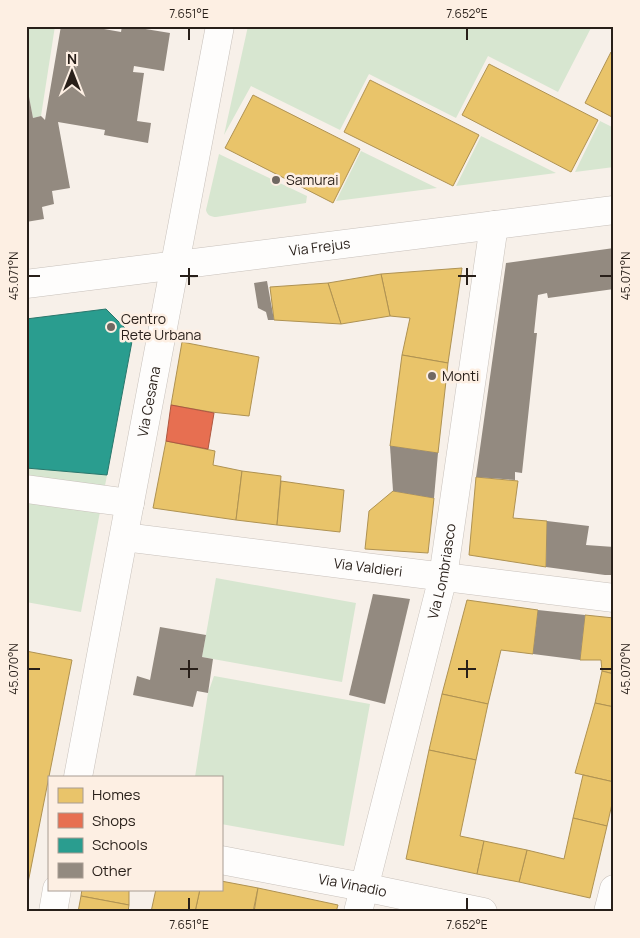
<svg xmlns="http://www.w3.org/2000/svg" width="640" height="938" font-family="Manrope,sans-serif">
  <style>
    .green { fill: #d7e6d0 }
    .homes { fill: #e9c46a; stroke: #af9252 }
    .shops { fill: #e76f51; stroke: #ae5740 }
    .schools { fill: #2a9d8f; stroke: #29776c }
    .building { fill: #938a80 }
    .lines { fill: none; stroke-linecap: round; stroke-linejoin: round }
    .minor-casing { stroke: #c8c1bb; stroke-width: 29 }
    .minor { stroke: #fefdfc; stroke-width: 28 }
    .ticks { fill: none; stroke: #281f19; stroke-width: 2 }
    .poi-dot { fill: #706862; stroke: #fdefe3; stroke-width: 2 }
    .labels { text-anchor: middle; stroke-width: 5; stroke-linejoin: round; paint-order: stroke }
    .poi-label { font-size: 14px; fill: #281f19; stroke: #fdefe3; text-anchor: start }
    .street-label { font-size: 14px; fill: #281f19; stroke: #fdefe3 }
    .neatline { fill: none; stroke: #281f19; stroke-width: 2 }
    .ticks-label { font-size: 12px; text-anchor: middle; fill: #281f19 }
  </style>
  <rect width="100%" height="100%" fill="#f7f0e9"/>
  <g class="green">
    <path d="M26,26H55L41,116L33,118L26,81Z"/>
    <path d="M248,26H592L558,92L488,56L456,118L369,74L340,130L251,86L224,135Z"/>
    <path d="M600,121L614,128V167L575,172Z"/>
    <path d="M481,136L556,173L456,186Z"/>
    <path d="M361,151L437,188L336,201Z"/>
    <path d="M219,154L307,196L306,203L216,217C211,217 207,215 206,210Z"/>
    <path d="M26,468L107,475L81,612L26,602Z"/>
    <path d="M216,578L356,603L342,682L202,657Z"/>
    <path d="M214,676L370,704L344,846L221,824V777H195L208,693Z"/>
  </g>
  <g class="homes">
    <path d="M611,52L614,53V118L585,103Z"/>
    <path d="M489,64L598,120L571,172L462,115Z"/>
    <path d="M370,80L479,135L453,186L344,132Z"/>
    <path d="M253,95L360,149L333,203L225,148Z"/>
    <path d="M462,268L448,363L402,355L410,318L390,316L381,274Z"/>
    <path d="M381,274L390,316L341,324L328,283Z"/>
    <path d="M328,283L341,324L274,320L270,287Z"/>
    <path d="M182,342L259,357L249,416L211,412L171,405Z"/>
    <path d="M402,355L448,363L438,453L390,446Z"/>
    <path d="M166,441L215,451L213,465L242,471L236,520L153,508Z"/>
    <path d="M242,471L281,476L277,525L236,520Z"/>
    <path d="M476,477L518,481L513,518L547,521L546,567L469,555Z"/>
    <path d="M281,481L344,490L340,532L277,525Z"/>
    <path d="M393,491L434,498L428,553L365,549L369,511Z"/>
    <path d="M467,600L538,610L533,654L501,650L488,704L442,694Z"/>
    <path d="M585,615L614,618V674L602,671L601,660H580Z"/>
    <path d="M26,651L72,660L26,893Z"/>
    <path d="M602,671L614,674V707L595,703Z"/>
    <path d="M442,694L488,704L476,760L429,750Z"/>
    <path d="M595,703L614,707V782L575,773Z"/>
    <path d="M429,750L476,760L460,836L484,841L477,874L406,859Z"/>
    <path d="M583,775L614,782V795L607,826L573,818Z"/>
    <path d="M573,818L607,826L590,898L519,882L527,850L564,859Z"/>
    <path d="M484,841L527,850L519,882L477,874Z"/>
    <path d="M221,881L258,888L253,912H195L200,889H221Z"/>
    <path d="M258,888L338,905L336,912H254Z"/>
    <path d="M82,889H129V905L81,896Z"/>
    <path d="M156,889H200L195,912H151Z"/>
    <path d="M81,896L129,905L128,912H78Z"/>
  </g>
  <path class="shops" d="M171,405L214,413L208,449L166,441Z"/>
  <path class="schools" d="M106,309L133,336L107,475L26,468V319Z"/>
  <g class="building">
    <path d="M61,26H87L121,32L122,26H127L170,33L164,71L134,66L133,72L144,73L137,121L151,123L148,143L104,135L105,130L58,122L70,188L52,191L54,204L42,207L44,219L26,222V86H27L33,118L41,116L45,120Z"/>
    <path d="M614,248V289L548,298L547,293L538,295L534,333H537L522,473L515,472V480L476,477L506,263Z"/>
    <path d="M267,281L274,320H268L266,312L258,308L254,283Z"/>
    <path d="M390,446L438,453L434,498L393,491Z"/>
    <path d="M547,521L589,526L586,545L614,547V575H605L546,567Z"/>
    <path d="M373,594L410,599L385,704L349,695Z"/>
    <path d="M538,610L585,615L580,660L533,654Z"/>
    <path d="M160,627L206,635L202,657L213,659L208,693L197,691L193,707L133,695L137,676L150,680Z"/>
  </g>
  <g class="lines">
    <g class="minor-casing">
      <g id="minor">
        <path id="s1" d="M26,284L614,210"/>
        <path d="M26,489L130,503"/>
        <path id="s2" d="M124,537L614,598"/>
        <path id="s3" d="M78,777L220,26"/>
        <path id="s4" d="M221,860L363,887L483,912"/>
        <path d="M53,912L57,889"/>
        <path id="s5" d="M358,912L443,577L494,225"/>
        <path d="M608,912L614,889"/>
      </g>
    </g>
    <use href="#minor" class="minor"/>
  </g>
  <path class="ticks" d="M189,28V40M467,28V40M189,268V285M467,268V285M28,276H40M180,276H198M458,276H476M600,276H612M189,660V678M467,660V678M28,669H40M180,669H198M458,669H476M600,669H612M189,898V910M467,898V910"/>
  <g class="poi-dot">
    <circle cx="276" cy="180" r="5"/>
    <circle cx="111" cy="327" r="5"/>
    <circle cx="432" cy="376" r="5"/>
  </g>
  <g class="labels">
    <g class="poi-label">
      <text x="286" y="185">Samurai</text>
      <text x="121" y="324">Centro<tspan x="121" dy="16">Rete Urbana</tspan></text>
      <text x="442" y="381">Monti</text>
    </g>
    <g class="street-label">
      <text dy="5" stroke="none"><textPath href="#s1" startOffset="296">Via Frejus</textPath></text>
      <text dy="5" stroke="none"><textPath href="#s3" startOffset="382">Via Cesana</textPath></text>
      <text dy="5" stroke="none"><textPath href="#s2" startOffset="246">Via Valdieri</textPath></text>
      <text dy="5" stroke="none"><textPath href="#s5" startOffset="351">Via Lombriasco</textPath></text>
      <text dy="5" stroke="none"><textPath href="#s4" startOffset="134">Via Vinadio</textPath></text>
    </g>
  </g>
  <rect width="640" height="938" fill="none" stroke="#fdefe3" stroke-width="55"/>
  <rect x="48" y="776" width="175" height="115" fill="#fdefe3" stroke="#a89c92"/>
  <rect x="58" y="788" width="25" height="15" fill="#e9c46a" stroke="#a89c92"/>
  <text x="92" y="800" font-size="15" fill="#281f19">Homes</text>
  <rect x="58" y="813" width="25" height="15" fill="#e76f51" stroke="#a89c92"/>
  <text x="92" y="826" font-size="15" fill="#281f19">Shops</text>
  <rect x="58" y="838" width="25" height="15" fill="#2a9d8f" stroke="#a89c92"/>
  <text x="92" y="850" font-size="15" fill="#281f19">Schools</text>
  <rect x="58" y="863" width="25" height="15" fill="#938a80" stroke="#a89c92"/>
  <text x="92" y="876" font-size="15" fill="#281f19">Other</text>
  <g transform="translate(72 72)" stroke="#fdefe3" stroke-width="4" paint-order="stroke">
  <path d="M0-4L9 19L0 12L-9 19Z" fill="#281f19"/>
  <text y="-8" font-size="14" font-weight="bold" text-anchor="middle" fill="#281f19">N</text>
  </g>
  <rect x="28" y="28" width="584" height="882" class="neatline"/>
  <g class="ticks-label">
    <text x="189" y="18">7.651°E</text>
    <text x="467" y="18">7.652°E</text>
    <text transform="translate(14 276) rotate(-90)" y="4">45.071°N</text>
    <text transform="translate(626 276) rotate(-90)" y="4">45.071°N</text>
    <text transform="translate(14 669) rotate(-90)" y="4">45.070°N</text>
    <text transform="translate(626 669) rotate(-90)" y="4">45.070°N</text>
    <text x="189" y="929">7.651°E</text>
    <text x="467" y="929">7.652°E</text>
  </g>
</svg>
